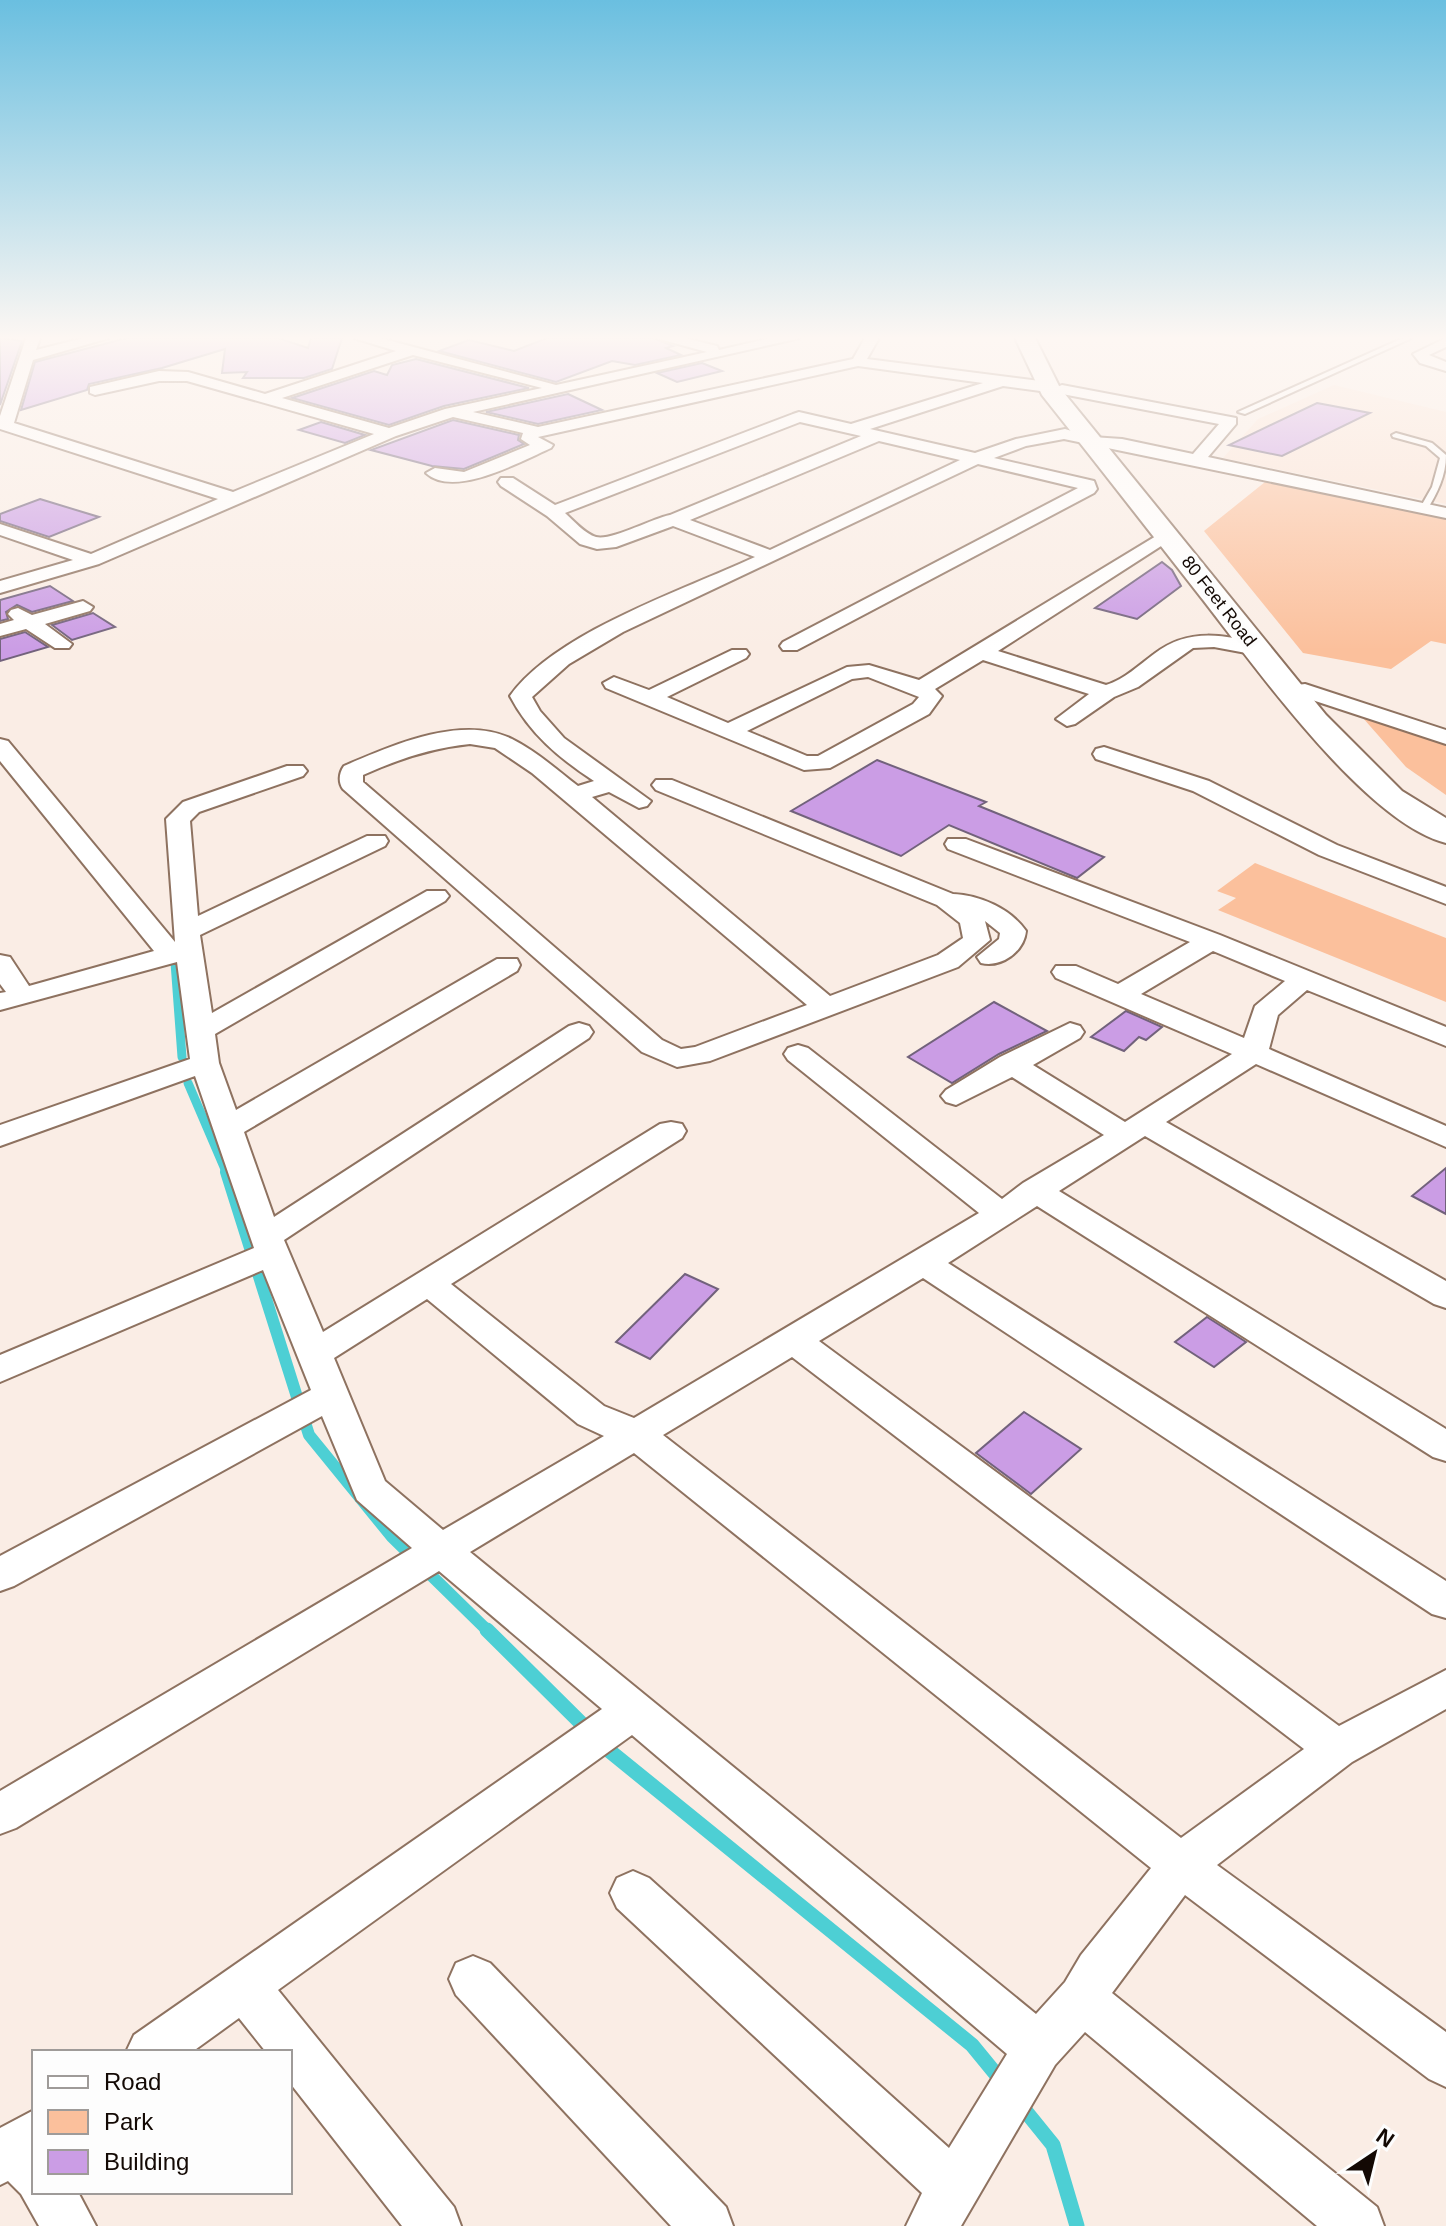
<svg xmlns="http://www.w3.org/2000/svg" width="1446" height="2226" font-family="Helvetica,sans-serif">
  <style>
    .built { fill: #fbe3d5 }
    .green { fill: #fbc09c }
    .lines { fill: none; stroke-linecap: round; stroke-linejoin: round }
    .stream-far2 { stroke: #4dcfd4; stroke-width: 9 }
    .stream-far1 { stroke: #4dcfd4; stroke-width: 12 }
    .stream { stroke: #4dcfd4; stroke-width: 15 }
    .building { fill: #cb9de5; stroke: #72627c; stroke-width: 2 }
    .service-casing { stroke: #8e7260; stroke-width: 4 }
    .minor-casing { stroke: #8e7260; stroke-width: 4 }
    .secondary-casing { stroke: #8e7260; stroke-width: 4 }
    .service { fill: #fff; fill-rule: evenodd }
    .minor { fill: #fff; fill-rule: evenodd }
    .secondary { fill: #fff; fill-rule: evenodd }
    .labels { text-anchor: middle; stroke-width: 8; stroke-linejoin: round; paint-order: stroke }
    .far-street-label { font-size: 18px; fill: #130904; stroke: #fdfdfd }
  </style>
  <rect width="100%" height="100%" fill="#faede5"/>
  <path class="built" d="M1334,385L1446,412V504L1223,458L1258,419Z"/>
  <g class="green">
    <path d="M1265,482L1446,519V644L1431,641L1391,669L1303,653L1204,531Z"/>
    <path d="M1363,718L1446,745V795L1406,767Z"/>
    <path d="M1255,863L1446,938V1002L1218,910L1236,898L1217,891Z"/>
  </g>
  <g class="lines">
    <g class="stream-far2">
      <path d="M174,949L182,1057"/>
      <path d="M188,1083L227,1174"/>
    </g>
    <path class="stream-far1" d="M226,1172L309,1435L392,1537L489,1632"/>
    <g class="stream">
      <path d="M487,1630L590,1732"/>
      <path d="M601,1744L972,2045L1004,2084"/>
      <path d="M1019,2103L1053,2145L1077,2226"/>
    </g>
  </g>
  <g class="building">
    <path d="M0,338L22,341L0,405Z"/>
    <path d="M127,338H278L308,348L311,338H342L332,369L304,378H243L247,372L222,373L225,349L162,368L89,384L87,390L21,410L35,362Z"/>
    <path d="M547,338H653L673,346L666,348L681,355L635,365L612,361L556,382L439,351L469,340L514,351Z"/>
    <path d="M416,359L529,388L444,406L389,425L292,398L374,371L387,375L392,365Z"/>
    <path d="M702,363L722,371L677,382L657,373Z"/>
    <path d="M568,394L602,410L538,424L486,412Z"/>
    <path d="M1317,403L1370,413L1282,456L1229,445Z"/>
    <path d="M453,420L519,435L518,440L524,444L464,469L432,466L371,450Z"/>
    <path d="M321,422L365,435L345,443L299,430Z"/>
    <path d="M40,499L99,517L49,537L0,521V514Z"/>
    <path d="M1162,562L1172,570L1181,586L1137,619L1095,608Z"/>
    <path d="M50,586L73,601L32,612L17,605L6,612L8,619L0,621V600Z"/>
    <path d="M93,613L115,627L72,640L52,625Z"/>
    <path d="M25,632L48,647L0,661V639Z"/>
    <path d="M877,760L986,802L979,806L1104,857L1077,878L949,825L901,856L791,811Z"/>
    <path d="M994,1002L1047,1031L999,1054L952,1083L908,1057Z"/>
    <path d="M1126,1011L1162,1027L1146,1040L1139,1037L1124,1051L1091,1037Z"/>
    <path d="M1446,1168V1214L1412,1196Z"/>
    <path d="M685,1274L718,1289L650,1359L616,1342Z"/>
    <path d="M1207,1317L1246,1342L1214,1367L1175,1342Z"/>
    <path d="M1024,1412L1081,1449L1031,1494L976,1453Z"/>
  </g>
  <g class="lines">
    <g class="service-casing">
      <g id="service">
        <path d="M1403,338H1412L1245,414L1238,412Z"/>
        <path d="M1396,433L1432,443L1446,455C1446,476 1437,493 1427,510L1420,508L1432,487L1440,458L1426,446L1393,437L1392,435Z"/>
      </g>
    </g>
    <g class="minor-casing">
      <g id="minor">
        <path d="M26,338H40L36,350L84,338H109L33,360L14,423L233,492L374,434L187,381H159L95,395L90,393V387L159,371L188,372L265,394L396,351L354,338H380L556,385L707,352L656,338H684L717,346L719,350L771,338H800L473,412L538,427L853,359L865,338H879L867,359L1048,382L1056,387L1048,392L1003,386L870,429L975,453L1016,439L1065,429L1092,437L1122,439L1193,454L1219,424L1057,393V387L1062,385L1236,418V424L1208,457L1446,508V518L1064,439L1026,446L994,458L1094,481L1097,489L1094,493L797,650H783L780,646L783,642L1078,488L978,464L623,632L569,664L532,697L540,711L564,738L651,801L647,806L639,808L609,792L592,797L830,996L938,955L963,938L960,923L937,905L656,790L652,785L656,780H672L953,894C980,895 1011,909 1026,931C1024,952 1001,968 981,963L977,957L999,939L1000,933L985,921L990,940L958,967L710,1061L677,1067L642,1052L343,789C338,782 339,773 344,766C391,746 461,714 512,739C536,751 557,770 578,786L594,781C559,758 530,734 510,696C556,632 684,590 755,557L673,526L616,547L597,549L580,544L547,516L501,486L498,482L501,478H513L555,505L793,414L799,412L851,424L983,383L858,366L538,437L553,445L551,448C521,461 454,499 426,473L435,468L464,472L530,445L521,439L523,433L453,417L396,436L99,564L0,593V581L73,560L0,535V524L91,554L218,499L0,429V416ZM413,355L542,388L445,409L389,428L282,398ZM800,422L861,436L670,515C651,519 611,541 596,537C585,534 574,521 565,513ZM879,441L960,460L770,550L690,520ZM470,744L495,748L532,773L807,1005L695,1047L681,1049L662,1040L363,782V775C398,759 432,748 470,744Z"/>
        <path d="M1446,338V347L1429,355L1446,362V371L1420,363L1413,354Z"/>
        <path d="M1166,530L1172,531L1175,535L1172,539L998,651L1106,685C1125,679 1139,665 1154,654C1189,627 1225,635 1264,645L1267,649L1257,655L1214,647L1193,648L1138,687L1114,697L1075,724L1067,726L1056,719L1089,694L983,660L935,689L942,696L929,714L830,768L804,770L606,688L603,683L614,677L649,690L732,650H746L749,654L746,658L667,697L728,723L847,667L869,665L919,680ZM868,677L919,697L913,704L818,756H807L747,731L852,679Z"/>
        <path d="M83,601L93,607L90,611L45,624L72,644L69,648H55L26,629L0,636V624L14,620L8,614L11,610L18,608L32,615Z"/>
        <path d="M1305,684L1446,730V744L1297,695L1294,690L1297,685Z"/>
        <path d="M0,739L8,741L175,942L166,819L183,802L287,766H303L307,771L303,776L199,812L190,821L198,916L367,836H385L388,841L385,846L200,935L212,1013L427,891H445L449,896L445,901L215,1034L219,1063L236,1110L497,959H517L520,965L517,971L244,1132L274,1217L569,1026L579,1023L589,1026L593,1032L589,1038L284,1240L323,1332L660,1124L671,1122L682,1124L686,1131L682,1138L451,1284L604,1406L634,1418L979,1213L788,1060L784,1054L788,1048L798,1045L808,1048L1002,1199L1023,1183L1104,1135L1012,1077L956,1105L946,1102L941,1096L946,1090L1000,1057L1070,1023L1080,1026L1084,1032L1080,1038L1033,1065L1125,1122L1232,1054L1056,978L1052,972L1056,966H1076L1118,984L1190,942L948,849L945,844L948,839H966L1220,935L1446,1027V1046L1307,990L1278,1015L1269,1049L1446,1126V1147L1256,1064L1166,1122L1446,1281V1308L1434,1304L1145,1136L1059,1191L1446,1429V1461L1433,1457L1037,1206L948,1263L1446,1581V1618L1432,1614L923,1278L819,1341L1339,1726L1446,1670V1709L1352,1762L1217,1865L1446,2032V2087L1429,2079L1185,1895L1112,1993L1377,2207L1384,2226H1317L1085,2032L1055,2065L961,2226H906L922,2193L617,1908L610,1893L617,1878L633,1871L649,1878L949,2148L1007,2054L632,1735L278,1990L454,2207L461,2226H402L290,2083V2052H266L239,2018L192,2052H126L134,2035L602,1709L439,1571L16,1828L0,1834V1791L412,1548L357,1500L322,1416L14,1586L0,1591V1556L311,1390L263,1270L0,1382V1355L254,1248L195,1076L0,1146V1125L190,1059L177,962L0,1010V993L6,992L0,984V955L10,957L29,986L154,951L0,761ZM1213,951L1285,981L1255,1006L1244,1038L1141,994ZM427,1299L578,1424L604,1436L443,1530L385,1481L334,1358ZM792,1357L1304,1749L1181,1838L663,1435ZM634,1453L1151,1868L1081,1955L1065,1982L1036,2014L470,1552Z"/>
        <path d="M1104,747L1209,781L1337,845L1446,887V904L1319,855L1193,791L1096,759L1093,754L1096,749Z"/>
        <path d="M473,1956L490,1963L726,2207L733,2226H671L456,1995L449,1979L456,1963Z"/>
        <path d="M34,2110V2192H78L96,2226H39L21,2194L8,2181L0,2185V2128Z"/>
      </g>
    </g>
    <g class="secondary-casing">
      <path id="secondary" d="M1015,338H1035L1060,388L1326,715L1402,791L1446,818V843C1363,822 1250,659 1196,591C1145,526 1094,460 1042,395Z"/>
    </g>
    <use href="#service" class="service"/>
    <use href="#minor" class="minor"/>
    <use href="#secondary" class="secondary"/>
  </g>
  <linearGradient id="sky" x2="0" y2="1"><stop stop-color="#6abfe0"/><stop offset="0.52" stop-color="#fdf7f3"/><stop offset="1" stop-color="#fdf7f3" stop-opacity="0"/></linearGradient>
  <rect width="1446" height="650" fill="url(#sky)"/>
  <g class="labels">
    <g class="far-street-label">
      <text transform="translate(1219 601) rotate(52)" y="6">80 Feet Road</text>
    </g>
  </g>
  <rect x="32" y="2050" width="260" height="144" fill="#fdfdfd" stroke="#9f9b99" stroke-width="2"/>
  <rect x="48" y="2076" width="40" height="12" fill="#ffffff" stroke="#9f9b99" stroke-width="2"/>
  <text x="104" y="2090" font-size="24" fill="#130904">Road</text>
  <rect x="48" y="2110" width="40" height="24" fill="#fbc09c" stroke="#9f9b99" stroke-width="2"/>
  <text x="104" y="2130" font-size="24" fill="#130904">Park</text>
  <rect x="48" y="2150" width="40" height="24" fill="#cb9de5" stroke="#9f9b99" stroke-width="2"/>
  <text x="104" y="2170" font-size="24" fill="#130904">Building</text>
  <g transform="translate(1374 2154) rotate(35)" stroke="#fdfdfd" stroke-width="6" paint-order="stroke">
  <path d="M0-6L14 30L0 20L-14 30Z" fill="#130904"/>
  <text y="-12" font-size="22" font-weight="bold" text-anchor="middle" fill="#130904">N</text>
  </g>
</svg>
